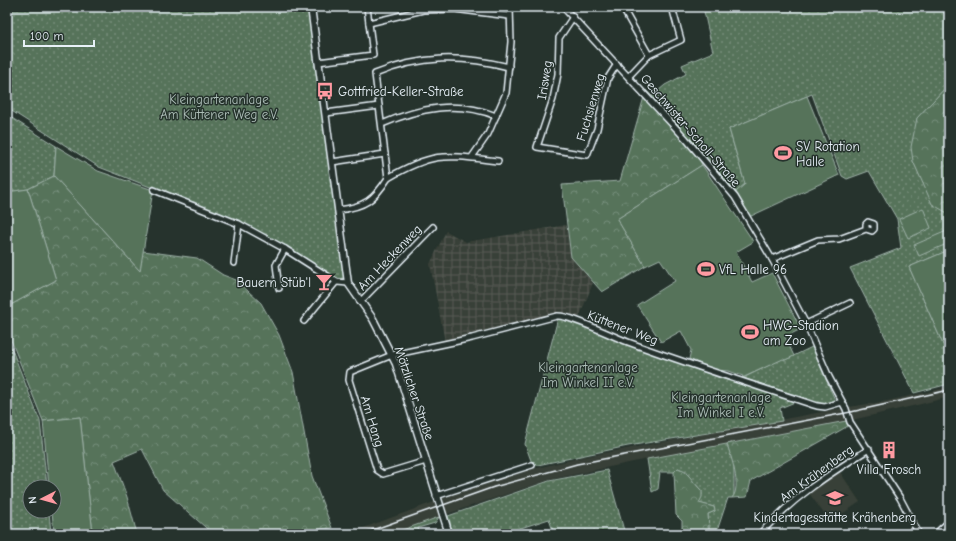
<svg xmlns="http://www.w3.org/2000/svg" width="956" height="541" font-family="'Comic Neue',sans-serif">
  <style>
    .built { fill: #394037 }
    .industrial { fill: url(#industrial-grid) }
    .grass { fill: url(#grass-dots); stroke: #9fb2a9 }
    .forest { fill: url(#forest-crowns); stroke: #9fb2a9 }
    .park { fill: #56735a; stroke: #9fb2a9 }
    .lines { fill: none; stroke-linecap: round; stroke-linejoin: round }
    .minor-casing { stroke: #e8f1f8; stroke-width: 8 }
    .tertiary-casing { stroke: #e8f1f8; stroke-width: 9 }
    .secondary-casing { stroke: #e8f1f8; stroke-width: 10 }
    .minor { stroke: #26332d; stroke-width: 5 }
    .tertiary { stroke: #26332d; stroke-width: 6 }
    .secondary { stroke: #26332d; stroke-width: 7 }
    .tram { stroke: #e8f1f8; stroke-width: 1 }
    .rail { stroke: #e8f1f8; stroke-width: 1.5 }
    .labels { text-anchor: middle; stroke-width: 3; stroke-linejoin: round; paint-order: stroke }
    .street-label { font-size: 13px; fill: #e8f1f8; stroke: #26332d }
    .poi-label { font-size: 13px; fill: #e8f1f8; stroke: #26332d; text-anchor: start }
    .park-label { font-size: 13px; fill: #aebfb9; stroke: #26332d }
  </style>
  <defs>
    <pattern id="industrial-grid" width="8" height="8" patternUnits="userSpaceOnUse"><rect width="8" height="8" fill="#394037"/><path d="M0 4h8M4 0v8" fill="none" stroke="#565c55"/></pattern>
    <pattern id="grass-dots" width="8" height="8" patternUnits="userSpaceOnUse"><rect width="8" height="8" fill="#56735a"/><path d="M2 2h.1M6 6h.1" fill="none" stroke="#768e7b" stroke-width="1.8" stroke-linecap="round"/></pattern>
    <pattern id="forest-crowns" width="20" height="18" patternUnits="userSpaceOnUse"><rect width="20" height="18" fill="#56735a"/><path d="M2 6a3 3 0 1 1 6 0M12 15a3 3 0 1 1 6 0" fill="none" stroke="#768e7b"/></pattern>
  </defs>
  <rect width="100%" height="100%" fill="#26332d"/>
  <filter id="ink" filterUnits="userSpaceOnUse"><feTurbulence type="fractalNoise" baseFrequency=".025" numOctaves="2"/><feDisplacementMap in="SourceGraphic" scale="8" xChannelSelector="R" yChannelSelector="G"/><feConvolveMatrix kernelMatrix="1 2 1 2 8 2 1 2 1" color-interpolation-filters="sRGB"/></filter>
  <g filter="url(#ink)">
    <g class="built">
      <path d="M949,387V397L921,404L852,420L851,417L846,418V421L647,459L549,480L447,514L443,510L438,512L439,517L391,534H347L434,502L436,505L441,503V499L533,469L583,457L843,408L845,411L849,410V407L887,401Z"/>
      <path d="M840,472L860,502L830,522L809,493Z"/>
    </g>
    <path class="industrial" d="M566,225L571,257L593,283L576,325L558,318L520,328L445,342L430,264L446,231L466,242Z"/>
    <g class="grass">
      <path d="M35,7H309L346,282L338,281L286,247L240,222L99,167L7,108V11Z"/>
      <path d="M703,7H949V84L917,118L913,161L933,203L949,214V250L909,267L949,358V384L914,393L850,268L901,248L897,219L869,171L847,179L842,176L812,94L729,129L745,184L736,192L652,96L665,85L686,74L682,65L713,52Z"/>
      <path d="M7,115L56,146L54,176L28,189L7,192Z"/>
      <path d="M558,318L720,378L795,399V402L780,408L782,421L628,446L533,466L525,444Z"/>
      <path d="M7,337L40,421L47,487H30V511H49L51,534H7Z"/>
      <path d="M812,347L835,400L823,404L743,378L784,358L785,360Z"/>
      <path d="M732,443L727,444L734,465V495L732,498H728L716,534H705L709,529L708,514L715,511L714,507L698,503L702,491L690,478L686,471L678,468L674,472H660L658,489L652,492L647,459Z"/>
      <path d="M607,470L625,534H554L549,519L502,534H453L448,516L549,481Z"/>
    </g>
    <g class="forest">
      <path d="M949,84V214L932,204L913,161L911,147L917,118Z"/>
      <path d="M646,90L675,120L693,144L702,165L617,219L645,266L602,292L571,257L562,185L620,181Z"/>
      <path d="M54,176L139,270L143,251L197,258L223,275L236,280L261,303L279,335L293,372L312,476L332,528L283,534H213L163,490L142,449L114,461L127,497L137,534H93L80,417L43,421L7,330V307L56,280L28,189Z"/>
      <path d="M846,421L848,426L751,481L747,497L732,498C742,487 731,457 727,444Z"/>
      <path d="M678,468C689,472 693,483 702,491V497L699,503L714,507L715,511L708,514L709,529L705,534H682V521L676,515L674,472Z"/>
    </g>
    <g class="park">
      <path d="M807,96L839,175L749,217L736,192L745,184L729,129Z"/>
      <path d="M56,146L98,171L153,190L140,271L54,176Z"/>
      <path d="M702,165L751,238L753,242L736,252L752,282L772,273L801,329L785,337L794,356L785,360L783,359L742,378L743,376L729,371L715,370L689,359L691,350L681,331L661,342L637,305L675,281L660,259L645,266L617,219Z"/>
      <path d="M28,189L56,280L7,307V192Z"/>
      <path d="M923,208L931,228L908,238L899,219Z"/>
      <path d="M949,230V243L919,256L914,245Z"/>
      <path d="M949,250V358L909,267Z"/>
      <path d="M80,417L93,534H54L52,511H54V487H49L43,421Z"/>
      <path d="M439,517L435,523L418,528L420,534H391Z"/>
    </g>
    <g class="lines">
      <g class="minor-casing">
        <g id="minor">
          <path d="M563,7L686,139L735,197L772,259L806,324L829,377L846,409L850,422L900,498L919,534"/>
          <path d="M622,7L649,55"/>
          <path d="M573,17L559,38L558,74L553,99L537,147L587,155L597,129L608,78L617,64"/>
          <path d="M369,23L423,10L454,9L509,16"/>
          <path d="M318,62L373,55L367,7"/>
          <path d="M629,76L649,55L681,40L672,7"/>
          <path d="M326,113L379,106"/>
          <path d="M382,124C419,108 457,100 496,116"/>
          <path d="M472,157L488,134L506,93L511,42L510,7"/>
          <path d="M332,162L385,154"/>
          <path d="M388,178C435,151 446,155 498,161"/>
          <path d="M154,190L239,224L285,249L337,282L348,283"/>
          <path d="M338,210C365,207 374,200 388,178L375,74C422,55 461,55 509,67"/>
          <path d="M772,259L818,240L839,239L866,229L872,231L874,229V224L868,222L866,224V229"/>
          <path d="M234,263L239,224"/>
          <path d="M279,288L276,265L285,249"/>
          <path d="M360,302L433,227"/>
          <path d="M304,321L336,282"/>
          <path d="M806,324L850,303"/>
          <path d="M426,461L383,474L377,470L349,380L350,372L392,355L472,338L557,316C571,315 611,336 628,342C690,365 754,385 817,406L825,407L842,402"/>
          <path d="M436,496L532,465"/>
          <path d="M764,530L769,534"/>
          <path d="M760,534C792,498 829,474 869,449"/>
        </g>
      </g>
      <g class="tertiary-casing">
        <path id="tertiary" d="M311,7L348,283L373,319L396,364L449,534"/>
      </g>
      <g class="secondary-casing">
        <path id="secondary" d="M937,534L949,523"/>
      </g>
      <use href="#minor" class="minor"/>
      <use href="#tertiary" class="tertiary"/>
      <use href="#secondary" class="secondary"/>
      <path class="tram" d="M939,534L949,525"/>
      <path class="rail" d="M361,534L494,487L577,464L851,412L949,390"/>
    </g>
  </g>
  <defs>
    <g id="bus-bare" transform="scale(1.38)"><path d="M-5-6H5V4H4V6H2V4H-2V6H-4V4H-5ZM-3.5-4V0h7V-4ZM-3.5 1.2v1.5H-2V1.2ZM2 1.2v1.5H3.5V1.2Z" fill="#ff9aa2" stroke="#26332d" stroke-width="2.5" paint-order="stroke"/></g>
    <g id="stadium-bare" transform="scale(1.38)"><path d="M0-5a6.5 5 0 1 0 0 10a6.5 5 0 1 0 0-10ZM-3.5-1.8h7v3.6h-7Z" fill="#ff9aa2" stroke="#26332d" stroke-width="2.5" paint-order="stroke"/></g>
    <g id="bar-bare" transform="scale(1.38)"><path d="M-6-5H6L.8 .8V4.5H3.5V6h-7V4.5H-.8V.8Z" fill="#ff9aa2" stroke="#26332d" stroke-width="2.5" paint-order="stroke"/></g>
    <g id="building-bare" transform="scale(1.38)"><path d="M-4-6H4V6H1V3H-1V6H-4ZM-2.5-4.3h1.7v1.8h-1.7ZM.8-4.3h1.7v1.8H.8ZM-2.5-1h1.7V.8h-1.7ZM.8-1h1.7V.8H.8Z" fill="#ff9aa2" stroke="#26332d" stroke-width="2.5" paint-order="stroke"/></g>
    <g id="school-bare" transform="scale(1.38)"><path d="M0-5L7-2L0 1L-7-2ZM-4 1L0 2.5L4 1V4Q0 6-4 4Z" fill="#ff9aa2" stroke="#26332d" stroke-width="2.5" paint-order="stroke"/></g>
  </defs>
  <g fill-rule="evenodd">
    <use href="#bus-bare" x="325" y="91"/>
    <use href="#stadium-bare" x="783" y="153"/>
    <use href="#stadium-bare" x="706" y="269"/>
    <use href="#bar-bare" x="324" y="282"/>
    <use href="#stadium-bare" x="750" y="332"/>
    <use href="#building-bare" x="889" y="450"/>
    <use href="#school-bare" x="835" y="498"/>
  </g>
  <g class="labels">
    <g class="street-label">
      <text transform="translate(544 80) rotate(-81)" y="5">Irisweg</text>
      <text transform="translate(590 107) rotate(-73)" y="5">Fuchsienweg</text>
      <text transform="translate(691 130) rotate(49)" y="5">Geschwister-Scholl-Straße</text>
      <text transform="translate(389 257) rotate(-46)" y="5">Am Heckenweg</text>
      <text transform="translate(623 327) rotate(21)" y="5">Küttener Weg</text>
      <text transform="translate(415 393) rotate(71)" y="5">Mötzlicher Straße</text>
      <text transform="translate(373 421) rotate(73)" y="5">Am Hang</text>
      <text transform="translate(816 473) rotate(-36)" y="5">Am Krähenberg</text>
    </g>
    <g class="poi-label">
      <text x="338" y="96">Gottfried-Keller-Straße</text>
      <text x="796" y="151">SV Rotation<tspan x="796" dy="15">Halle</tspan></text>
      <text x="719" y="274">VfL Halle 96</text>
      <text x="311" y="287" text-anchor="end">Bauern Stüb'l</text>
      <text x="763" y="330">HWG-Stadion<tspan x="763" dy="15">am Zoo</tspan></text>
      <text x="889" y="474" text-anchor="middle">Villa Frosch</text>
      <text x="835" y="522" text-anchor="middle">Kindertagesstätte Krähenberg</text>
    </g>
    <g class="park-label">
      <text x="219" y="104">Kleingartenanlage<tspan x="219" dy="15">Am Küttener Weg e.V.</tspan></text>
      <text x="588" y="372">Kleingartenanlage<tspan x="588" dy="15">Im Winkel II e.V.</tspan></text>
      <text x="721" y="402">Kleingartenanlage<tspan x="721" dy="15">Im Winkel I e.V.</tspan></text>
    </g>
  </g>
  <rect width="956" height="541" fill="none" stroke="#26332d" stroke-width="24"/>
  <rect x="12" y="12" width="932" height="517" fill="none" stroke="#e8f1f8" stroke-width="1.5" filter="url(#ink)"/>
  <g transform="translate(42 499) rotate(264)"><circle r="19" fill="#26332d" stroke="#747f7e"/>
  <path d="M0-3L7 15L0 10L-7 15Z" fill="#ff9aa2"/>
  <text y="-6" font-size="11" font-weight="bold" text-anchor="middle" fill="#e8f1f8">N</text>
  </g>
  <path d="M24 40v6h70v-6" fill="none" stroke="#e8f1f8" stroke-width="2"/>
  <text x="30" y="40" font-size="12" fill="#e8f1f8" stroke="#26332d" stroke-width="3" paint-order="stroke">100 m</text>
</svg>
